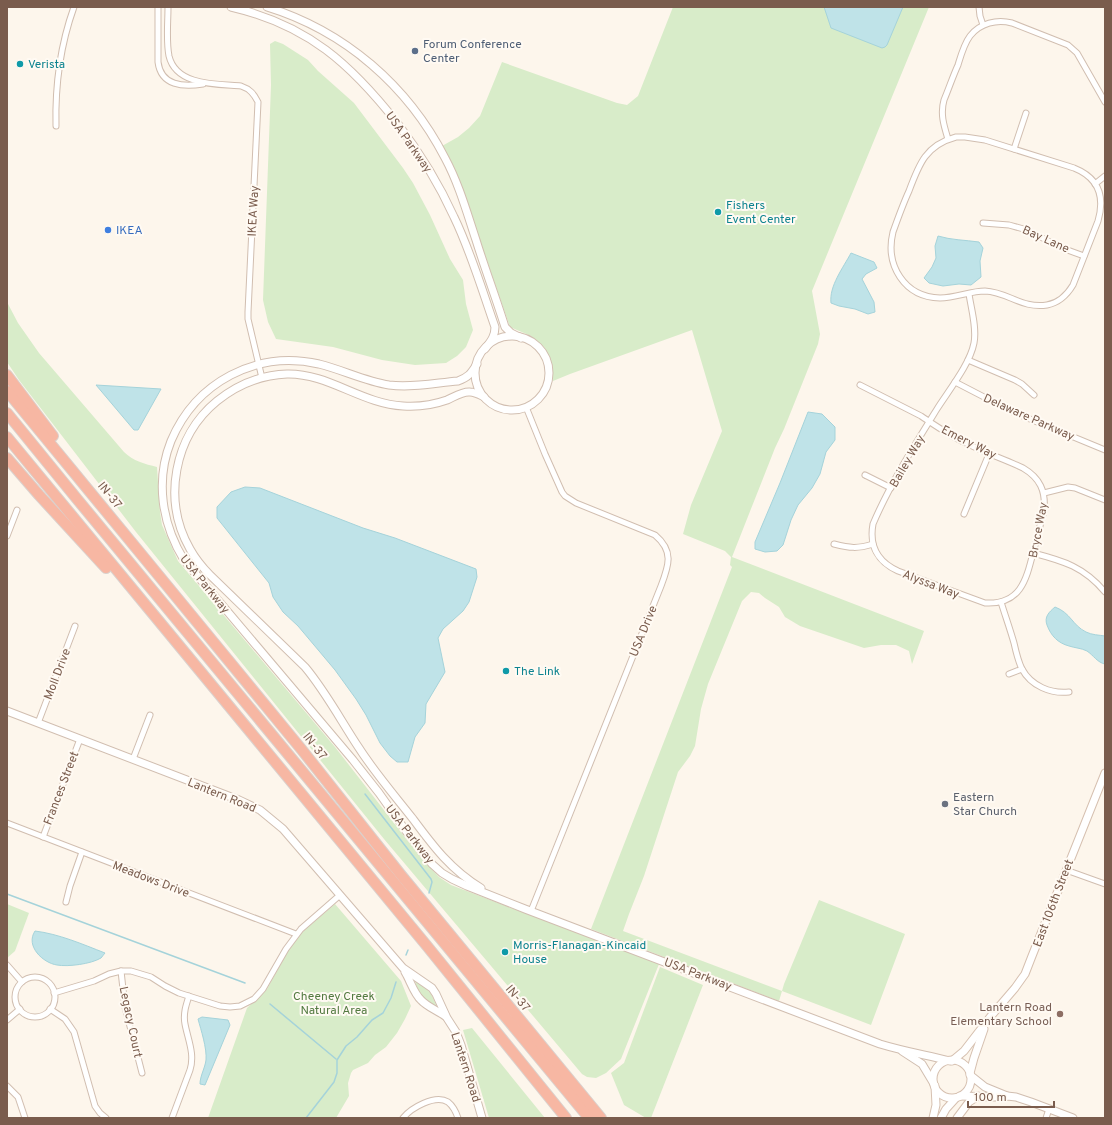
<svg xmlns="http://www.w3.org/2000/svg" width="1112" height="1125" font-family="Overpass,sans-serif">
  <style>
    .green { fill: #d8ecc9 }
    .water { fill: #bfe3e8; stroke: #a5d3da }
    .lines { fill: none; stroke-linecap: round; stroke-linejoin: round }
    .stream { stroke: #a5d3da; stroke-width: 1.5 }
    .minor-casing { stroke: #d1beb0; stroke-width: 7 }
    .tertiary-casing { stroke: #d1beb0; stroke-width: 9 }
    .secondary-casing { stroke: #d6c0b0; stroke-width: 9 }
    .motorway-casing { stroke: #dad1cd; stroke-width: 12 }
    .minor { stroke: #fff; stroke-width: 5 }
    .tertiary { stroke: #fff; stroke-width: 7 }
    .secondary { stroke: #fff; stroke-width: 7 }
    .motorway { stroke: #f7b7a3; stroke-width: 10 }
    .service-dot { fill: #5c6f8a; stroke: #fffaf3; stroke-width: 1.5 }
    .culture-dot { fill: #0f9aa8; stroke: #fffaf3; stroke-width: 1.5 }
    .shop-dot { fill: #3f7fe0; stroke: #fffaf3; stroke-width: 1.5 }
    .worship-dot { fill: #6b7280; stroke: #fffaf3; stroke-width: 1.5 }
    .education-dot { fill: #8d6e63; stroke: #fffaf3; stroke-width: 1.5 }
    .labels { text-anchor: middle; stroke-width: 4; stroke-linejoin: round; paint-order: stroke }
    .service-label { font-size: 12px; fill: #4e5e75; stroke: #fffaf3; text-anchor: start }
    .culture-label { font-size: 12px; fill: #0d838f; stroke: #fffaf3; text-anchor: start }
    .street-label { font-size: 12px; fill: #7a5c4d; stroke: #fffaf3 }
    .shop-label { font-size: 12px; fill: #366cbe; stroke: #fffaf3; text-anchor: start }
    .worship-label { font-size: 12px; fill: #5b616d; stroke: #fffaf3; text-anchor: start }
    .park-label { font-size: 12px; fill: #537a41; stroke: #fffaf3 }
    .education-label { font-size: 12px; fill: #785e54; stroke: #fffaf3; text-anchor: end }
  </style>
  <rect width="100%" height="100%" fill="#fdf6ec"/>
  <g class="green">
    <path d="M673,7H929L812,291L820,334L818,344L784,429L775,448L732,557L924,631L912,664L909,651L896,645H881L864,648L800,626L785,617L779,607L765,598L759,593L751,592L742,601L708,684L701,709L695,746L690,756L678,772L644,876L629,914L623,931L782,991L784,984L819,900L905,934L871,1025L782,991L779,1001L591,929L732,567L730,565L731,557L725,551L683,534L691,505L722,431L692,330L570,374L553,381V367L544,347L531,336L510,327L457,175L442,146L458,137L469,128L480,116L502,62L617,103L627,105L638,96Z"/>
    <path d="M275,41L283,44L308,60L318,71L354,103L403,168L413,183L430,215L450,259L463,280L466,304L473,330L466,347L457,356L446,363L415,365L382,360L333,347L276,339L268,322L263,300L271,85L270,44Z"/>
    <path d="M7,302L18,323L39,353L124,452C133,461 145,464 157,467L160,512L162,525L178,561L335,747L422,859L439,877L451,885L659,964L621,1059L606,1073L596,1078L587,1077L582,1074L384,839L136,532L19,380L7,362Z"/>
    <path d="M7,904L29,913L15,951L7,958Z"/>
    <path d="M335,904L401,981L411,1006L405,1019L397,1033L386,1047L375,1055L368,1063L353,1070L351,1073L348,1083L349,1096L336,1118H208L247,1008L267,989L288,951L300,934Z"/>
    <path d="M660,967L703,985L651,1118H646L624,1105L611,1073L624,1063Z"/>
    <path d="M415,981C429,990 431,991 437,1007C426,1003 417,992 415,981Z"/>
    <path d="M472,1028L545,1118H489L463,1030Z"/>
  </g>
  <g class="water">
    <path d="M824,7H903L887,45L885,47L882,48L831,28Z"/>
    <path d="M938,236C951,240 965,240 979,242L983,248L980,261L981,277L971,285L959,284L943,286L929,283L924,278L932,267L936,258L935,246Z"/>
    <path d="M851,253L874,262L877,268L866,274L862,279L874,302L875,312L868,314L855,309L839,306L831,303C829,286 843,268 851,253Z"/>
    <path d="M96,385L161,389L138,430H134Z"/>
    <path d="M808,412L822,414L835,427V440L826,452L820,474L812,488L798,505L791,520L783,545L777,551L765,552L755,549V542L780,483Z"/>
    <path d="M245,487L260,488L363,528L395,538L476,569L477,577L469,602L463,611L443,629L438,638L445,672L426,704L425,723L415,737L408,762H397L390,756L380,743L366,715L356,699L335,670L298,626L283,612L273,597L269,583L217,518V507L231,492Z"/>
    <path d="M1055,607C1071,613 1072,625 1086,632C1092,635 1099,635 1105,636V664C1098,663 1093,655 1087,651C1081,648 1075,648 1069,646C1058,643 1051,636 1047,625C1044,617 1049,612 1055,607Z"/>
    <path d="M35,931C59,934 82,944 105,953C104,954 102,957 101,958C91,964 68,967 57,965C43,963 25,946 35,931Z"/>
    <path d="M202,1017L228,1020L230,1025L205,1085L200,1084C200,1076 205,1068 206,1060C207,1048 201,1030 198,1019Z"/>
  </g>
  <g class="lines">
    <g class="stream">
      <path d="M365,794L431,879L432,882L429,893"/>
      <path d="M7,894L245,983"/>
      <path d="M406,955L408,950"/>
      <path d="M270,1004L336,1059"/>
      <path d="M306,1118L334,1082L337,1073V1060L346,1046L357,1037L372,1020L383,1013L391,998L396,982"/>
    </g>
    <g class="minor-casing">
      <g id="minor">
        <path d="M158,7V62C161,86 183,87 203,84"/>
        <path d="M168,7C168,23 166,41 169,56C176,86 217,84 241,86C250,89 254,94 258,102L248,312V319L262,378"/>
        <path d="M979,7L980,16L983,25"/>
        <path d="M56,126C55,85 60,46 74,7"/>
        <path d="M956,137H965L985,140L1074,168C1099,178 1105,197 1098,221L1073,285C1067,295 1058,303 1047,305C1022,309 1008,292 985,291C970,291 956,298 940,298C904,297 885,265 893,232C898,218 903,204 909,191C919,164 926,145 956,137Z"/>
        <path d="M948,139C944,126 940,114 944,100C949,88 953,76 958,65C961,55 964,44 970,36C980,23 997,19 1012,23L1068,45L1077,53L1105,102"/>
        <path d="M1014,149L1026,113"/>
        <path d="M1095,184L1105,176"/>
        <path d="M983,223L1009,225L1027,230L1062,248L1084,256"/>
        <path d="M968,360L1015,380L1022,384L1034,395"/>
        <path d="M955,382L1013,412L1105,450"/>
        <path d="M860,385L921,416C936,426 950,436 966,443C985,453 1004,459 1023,468C1040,478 1046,491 1044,511C1040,525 1037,539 1033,553C1026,581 1020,605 985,603L898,571C878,562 869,546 873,524C890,484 914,446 937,409C949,390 970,364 974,343C977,328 971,308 969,294"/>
        <path d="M526,407L545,454L562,492L565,496L576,503L655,535C674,551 669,565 661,586L531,911"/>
        <path d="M865,475L891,488"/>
        <path d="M1044,493L1068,487L1075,488L1105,500"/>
        <path d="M964,514L989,454"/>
        <path d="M7,536L17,510"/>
        <path d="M834,544C850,548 857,549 873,544"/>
        <path d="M1033,553C1064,561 1084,567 1105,592"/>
        <path d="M1001,602C1005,615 1010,629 1014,643C1016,652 1018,661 1022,669C1031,686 1051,694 1069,692"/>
        <path d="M1009,674L1022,669"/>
        <path d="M38,723L75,626"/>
        <path d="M133,759L150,715"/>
        <path d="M7,823L296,934"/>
        <path d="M43,837L80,739"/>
        <path d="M1066,870L1105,884"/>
        <path d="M66,902L70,886L82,852"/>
        <path d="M7,965L22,982"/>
        <path d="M121,971L125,1007L142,1073"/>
        <circle cx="35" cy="997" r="20"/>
        <path d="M54,993L94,981L109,974L121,971H131L151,977L165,986L179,993L220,1006L230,1007L240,1006L254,999L263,989L286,949L301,929L340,895"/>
        <path d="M50,1009L65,1019L74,1032L95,1106L100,1113L106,1118"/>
        <path d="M7,1020L20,1009"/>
        <path d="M7,1086L18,1097L25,1118"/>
        <path d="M172,1118L190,1070C195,1054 188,1040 185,1024C183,1014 186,1005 189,996"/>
        <path d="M403,1118C411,1108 435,1094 448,1102C453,1106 456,1112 458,1118"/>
        <path d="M1046,1118L1049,1109"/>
      </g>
    </g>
    <g class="tertiary-casing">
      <g id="tertiary">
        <path d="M231,7C308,25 351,64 398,124C420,153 439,184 454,217C471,252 482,290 495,327C495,337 490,342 485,349"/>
        <path d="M267,7C345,31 408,86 445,158C459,184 467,213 476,240C485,269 496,298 505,327L511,333L521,338"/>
        <circle cx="512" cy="373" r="37"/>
        <path d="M477,364C471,373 469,377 458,381C435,383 412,388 389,385C365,381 343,370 319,364C256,350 196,382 171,441C155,481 162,524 184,560L353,760L379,793L406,831L432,864L442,873L452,879L467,886L525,909L880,1044C903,1051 926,1055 950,1061"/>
        <path d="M7,711L239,800L260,810L283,829L403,968L432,988L436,994L447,1018L456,1032L461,1045L482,1118"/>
        <path d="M481,888C451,870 433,846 413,819C395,796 375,773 359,748C341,721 326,692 305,667L210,575C202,567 195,558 190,549C162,500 174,436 217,401C237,385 261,375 287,374C328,373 362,404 403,406C418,407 433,405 447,400C454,397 463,391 470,392C475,392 480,395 484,397"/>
        <path d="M405,972C410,980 414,994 421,1000C426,1006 438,1011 445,1016"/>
        <path d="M902,1051L922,1064L934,1084"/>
        <path d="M970,1075L985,1087L1007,1096"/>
        <path d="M960,1096L995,1097L1007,1096L1016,1097L1031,1102L1073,1118"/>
      </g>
    </g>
    <g class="secondary-casing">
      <g id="secondary">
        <circle cx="952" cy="1079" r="19"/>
        <path d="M952,1061L964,1051L991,1016L1015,988L1025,974L1032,956L1105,773"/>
        <path d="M970,1073L974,1058L984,1029"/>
        <path d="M933,1118L936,1105L935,1086"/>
        <path d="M941,1118L946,1109L956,1098"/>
        <path d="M957,1118L969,1102L978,1096"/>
      </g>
    </g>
    <g class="motorway-casing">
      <g id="motorway">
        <path d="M7,375L53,436"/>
        <path d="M7,391L155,571L302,750L401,875L601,1118"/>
        <path d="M7,413L77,499L589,1118"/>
        <path d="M7,437L427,946L566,1118"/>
        <path d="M7,458L39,495L106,568"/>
      </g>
    </g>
    <use href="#minor" class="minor"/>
    <use href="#tertiary" class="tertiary"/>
    <use href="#secondary" class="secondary"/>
    <use href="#motorway" class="motorway"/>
  </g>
  <circle class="service-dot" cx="415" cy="51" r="4"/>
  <g class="culture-dot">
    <circle cx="20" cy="64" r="4"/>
    <circle cx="718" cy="212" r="4"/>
    <circle cx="506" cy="671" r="4"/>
    <circle cx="505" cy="952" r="4"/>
  </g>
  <circle class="shop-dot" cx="108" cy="230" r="4"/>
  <circle class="worship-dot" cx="945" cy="804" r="4"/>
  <circle class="education-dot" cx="1060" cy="1014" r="4"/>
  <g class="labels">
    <g class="service-label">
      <text x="423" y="48">Forum Conference<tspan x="423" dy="14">Center</tspan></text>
    </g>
    <g class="culture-label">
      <text x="28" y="68">Verista</text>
      <text x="726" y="209">Fishers<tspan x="726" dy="14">Event Center</tspan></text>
      <text x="514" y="675">The Link</text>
      <text x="513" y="949">Morris-Flanagan-Kincaid<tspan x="513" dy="14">House</tspan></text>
    </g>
    <g class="street-label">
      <text transform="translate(409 142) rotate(55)" y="4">USA Parkway</text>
      <text transform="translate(253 211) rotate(-87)" y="4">IKEA Way</text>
      <text transform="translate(1046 239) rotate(24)" y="4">Bay Lane</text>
      <text transform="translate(1029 417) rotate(24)" y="4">Delaware Parkway</text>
      <text transform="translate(969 442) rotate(27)" y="4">Emery Way</text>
      <text transform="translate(907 461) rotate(-60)" y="4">Bailey Way</text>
      <text transform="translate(110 495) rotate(51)" y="4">IN-37</text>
      <text transform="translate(1038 530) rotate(-79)" y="4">Bryce Way</text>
      <text transform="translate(205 584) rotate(51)" y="4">USA Parkway</text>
      <text transform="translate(931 584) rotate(21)" y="4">Alyssa Way</text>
      <text transform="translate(643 631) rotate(-68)" y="4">USA Drive</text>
      <text transform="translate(57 674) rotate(-69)" y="4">Moll Drive</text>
      <text transform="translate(315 746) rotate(52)" y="4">IN-37</text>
      <text transform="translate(61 788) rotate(-69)" y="4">Frances Street</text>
      <text transform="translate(222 795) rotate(22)" y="4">Lantern Road</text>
      <text transform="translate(410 834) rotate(52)" y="4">USA Parkway</text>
      <text transform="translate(151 879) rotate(21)" y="4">Meadows Drive</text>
      <text transform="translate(1053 903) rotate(-69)" y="4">East 106th Street</text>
      <text transform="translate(698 974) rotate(21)" y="4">USA Parkway</text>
      <text transform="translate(518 998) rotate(50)" y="4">IN-37</text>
      <text transform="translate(131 1022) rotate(78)" y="4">Legacy Court</text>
      <text transform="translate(466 1067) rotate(72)" y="4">Lantern Road</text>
    </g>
    <g class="shop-label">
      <text x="116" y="234">IKEA</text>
    </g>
    <g class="worship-label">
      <text x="953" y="801">Eastern<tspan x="953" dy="14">Star Church</tspan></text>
    </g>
    <g class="park-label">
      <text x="334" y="1000">Cheeney Creek<tspan x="334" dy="14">Natural Area</tspan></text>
    </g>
    <g class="education-label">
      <text x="1052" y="1011">Lantern Road<tspan x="1052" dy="14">Elementary School</tspan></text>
    </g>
  </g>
  <rect width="1112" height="1125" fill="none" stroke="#7a5c4d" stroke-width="16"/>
  <path d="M968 1101v6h86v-6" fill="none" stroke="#7a5c4d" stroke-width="2"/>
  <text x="974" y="1101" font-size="12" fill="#7a5c4d" stroke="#fffaf3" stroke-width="3" paint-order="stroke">100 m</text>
</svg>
